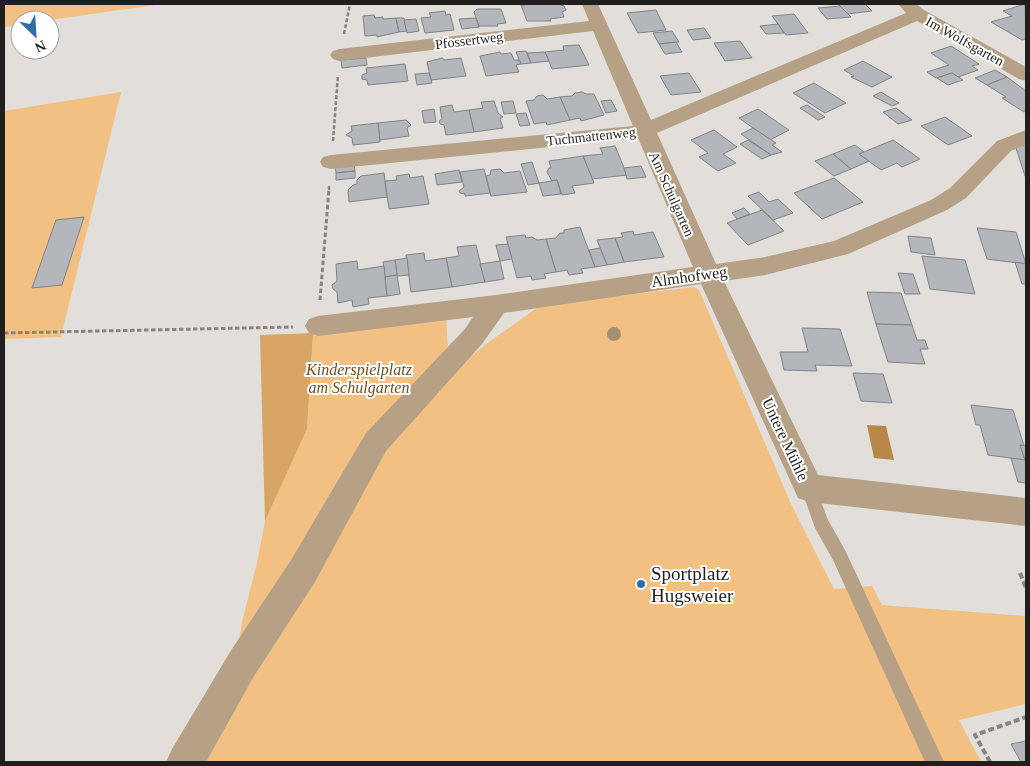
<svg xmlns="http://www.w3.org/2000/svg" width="1030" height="766" font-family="'Times New Roman',serif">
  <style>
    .green { fill: #f2c082 }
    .forest { fill: #d8a565 }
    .water { fill: #b88747 }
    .building { fill: #b3b7bb; stroke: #808387 }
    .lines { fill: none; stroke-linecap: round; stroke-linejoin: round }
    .path-far2 { stroke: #878581; stroke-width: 2.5; stroke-dasharray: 4 2; stroke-linecap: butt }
    .path-far1 { stroke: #878581; stroke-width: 3; stroke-dasharray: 4.5 2.5; stroke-linecap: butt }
    .path { stroke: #878581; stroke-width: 4; stroke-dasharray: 6 3; stroke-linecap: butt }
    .lane { fill: #b7a186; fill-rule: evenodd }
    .street { fill: #b7a186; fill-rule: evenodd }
    .tree { fill: #a48f73 }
    .poi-dot { fill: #2e6ea5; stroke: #fff; stroke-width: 2 }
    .labels { text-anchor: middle; stroke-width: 4; stroke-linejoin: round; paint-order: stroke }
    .far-street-label { font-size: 14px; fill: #201f1d; stroke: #fff }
    .street-label { font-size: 16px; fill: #201f1d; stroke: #fff }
    .park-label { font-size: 16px; font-style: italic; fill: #714f1f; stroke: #fff }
    .near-poi-label { font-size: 19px; fill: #201f1d; stroke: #fff; text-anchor: start }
  </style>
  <rect width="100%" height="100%" fill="#e2deda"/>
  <g class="green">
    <path d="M4,4H162L50,20H20V25L4,27Z"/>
    <path d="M121,92L61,337L4,339V111Z"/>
    <path d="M694,287L699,290L792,506L834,589L872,586L882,605L1026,616V704L959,720L981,762H198L386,439L438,385L486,344L541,305Z"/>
    <path d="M446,319L448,348L235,664L242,622L257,563L265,521L307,429L313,333Z"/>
  </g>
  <path class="forest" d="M313,333L307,429L265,521L260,335Z"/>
  <path class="water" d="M867,425L886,426L894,460L874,458Z"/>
  <g class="building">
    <path d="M538,4H558L564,6L566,10L562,12L564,17L550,19L551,21H527L521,5Z"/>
    <path d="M838,4H865L872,11L847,14Z"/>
    <path d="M1025,4L1026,39L1022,40L991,22L1012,16L1003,11Z"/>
    <path d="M840,6L851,17L827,19L818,8Z"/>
    <path d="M477,9H501L506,23L497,24L498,26H479L474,12Z"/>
    <path d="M656,10L666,30L638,33L627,13Z"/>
    <path d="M445,11L446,15L450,14L454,30L425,33L421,18L431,17L429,13Z"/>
    <path d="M794,14L808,33L786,35L772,16Z"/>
    <path d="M374,15L375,18L383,17V19L396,18L399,32L377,37V35L365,36L363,16Z"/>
    <path d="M396,18H404L407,31L399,32Z"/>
    <path d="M476,18L479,27L462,29L459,19Z"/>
    <path d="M416,19L419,31L407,33L404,20Z"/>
    <path d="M778,24L784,33L766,34L760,26Z"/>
    <path d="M704,28L711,38L693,40L687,30Z"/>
    <path d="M672,31L679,42L659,44L653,33Z"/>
    <path d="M740,41L752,58L725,61L714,43Z"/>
    <path d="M676,42L682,52L665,54L659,44Z"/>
    <path d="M579,45L589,65L552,69L545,52L564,50L563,46Z"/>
    <path d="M951,46L979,64L972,66L978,70L958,77L952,73L936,78L927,72L949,65L931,53Z"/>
    <path d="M526,51L531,63L521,64L516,52Z"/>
    <path d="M500,52L501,54L511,53L514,60H519L521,64L516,65L519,72L486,76L480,56Z"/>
    <path d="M545,52L549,61L531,63L527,53Z"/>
    <path d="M366,58L367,65L342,68L341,60Z"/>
    <path d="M442,58L445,60L461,58L466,76L431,80L427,62Z"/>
    <path d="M863,61L892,77L872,87L851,77L854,76L844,70Z"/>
    <path d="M405,64L408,81L368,85L367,80L362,79V75L367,73L366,68Z"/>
    <path d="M995,70L1007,77L987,85L975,78Z"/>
    <path d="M429,73L432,83L417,85L415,74Z"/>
    <path d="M689,73L701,92L671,95L660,76Z"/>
    <path d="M952,73L963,80L948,85L937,78Z"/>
    <path d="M1007,77L1026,91V111L1024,112L1002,98L1006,97L987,85Z"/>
    <path d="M814,83L846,103L825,113L793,93Z"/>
    <path d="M582,92L586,94H594L604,115L581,121L580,118L570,120L560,97L572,96L575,93Z"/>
    <path d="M881,92L899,103L892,106L873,96Z"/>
    <path d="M543,95L547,99L560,97L570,120L547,125L546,122L534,124L526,101L534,100L537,96Z"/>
    <path d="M611,100L617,111L606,113L601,101Z"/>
    <path d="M494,101L498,113L503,117L500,119L503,128L474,132L469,110L483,108L481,102Z"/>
    <path d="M513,101L516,113L504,114L501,102Z"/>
    <path d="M452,105L454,112L469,110L474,132L446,135L444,125L440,124L439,121L442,119L440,107Z"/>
    <path d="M807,105L825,117L818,120L800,108Z"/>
    <path d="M896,108L912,120L898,124L883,112Z"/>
    <path d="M434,109L436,122L424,123L422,111Z"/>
    <path d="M758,109L789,130L770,140L739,118Z"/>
    <path d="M526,113L530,125L520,126L516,114Z"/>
    <path d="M945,117L972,136L948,145L921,126Z"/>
    <path d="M406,120L411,125L407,128L409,136L380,140L378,123Z"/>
    <path d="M378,123L380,142L353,145L352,138L346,135L352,131L351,126Z"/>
    <path d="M753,128L776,143L772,145L782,152L771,155L741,134Z"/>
    <path d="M714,130L737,147L723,154L736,163L718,171L699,157L708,153L691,140Z"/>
    <path d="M748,140L771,155L762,159L740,144Z"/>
    <path d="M893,140L920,159L902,167L897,163L881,170L859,154Z"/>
    <path d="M855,145L864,152L859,154L869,161L851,169L833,154Z"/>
    <path d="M1015,145L1026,146V179Z"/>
    <path d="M615,146L627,175L592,179L583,156L603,154L600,148Z"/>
    <path d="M833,154L851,169L834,176L815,161Z"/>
    <path d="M583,156L594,183L572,186L575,193L562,195L557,180L552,181L547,172L549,168H551L549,161Z"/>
    <path d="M532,162L539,183L528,185L521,164Z"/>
    <path d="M354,164L355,171L336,173L335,166Z"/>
    <path d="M641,166L646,177L627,179L624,168Z"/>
    <path d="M484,169L490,193L465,196V194L460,193L459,191L464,187L460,172Z"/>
    <path d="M500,169L504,173L520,171L527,192L491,196L486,176L490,175L491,170Z"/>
    <path d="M459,170L462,182L437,185L435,174Z"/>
    <path d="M355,171V178L336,180V173Z"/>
    <path d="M384,173L387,197L349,202L348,190L353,185L357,184V180L361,176Z"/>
    <path d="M409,174L410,178L423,176L429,204L389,209L385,181L397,180L396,176Z"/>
    <path d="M834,178L863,202L822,219L794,193Z"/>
    <path d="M557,180L561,194L543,196L539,183Z"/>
    <path d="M759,192L769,202L778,199L793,213L773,220L748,196Z"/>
    <path d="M744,208L750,214L737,219L732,213Z"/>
    <path d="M762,210L784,231L748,245L727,223Z"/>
    <path d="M84,217L62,285L32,288L56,220Z"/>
    <path d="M580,227L595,267L581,269L583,273L569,275L567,270L556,272L546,239L556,238L560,233H564V230Z"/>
    <path d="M977,228L1016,232L1026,264L987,259Z"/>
    <path d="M633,231L634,235L653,232L664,257L624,262L615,238L623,237L621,233Z"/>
    <path d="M525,235L526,238L532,237L537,240L546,239L556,272L544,274L546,278L532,280L531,276L517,278L506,237Z"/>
    <path d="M908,236L931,238L935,255L911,252Z"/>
    <path d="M615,238L624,262L607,265L597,240Z"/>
    <path d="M508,244L512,259L500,261L496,245Z"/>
    <path d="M476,245L485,282L452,287L446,258L459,256L457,247Z"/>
    <path d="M600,248L607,265L595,267L589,250Z"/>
    <path d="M424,253L425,261L446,258L452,287L411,292L406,255Z"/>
    <path d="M922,256L965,260L975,294L930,289Z"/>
    <path d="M407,258L409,275L397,276L395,260Z"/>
    <path d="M395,260L397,275L385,277L383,262Z"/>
    <path d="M357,261L358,270L384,266L387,296L368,298L369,304L353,307L352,300L338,303L337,292L333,289L332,285L337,281L336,264Z"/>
    <path d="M500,261L504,279L485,282L480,264Z"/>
    <path d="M1015,262L1026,264V284H1022Z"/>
    <path d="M898,273L913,274L920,294H905Z"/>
    <path d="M397,275L400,294L387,296L385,277Z"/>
    <path d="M867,292L901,293L912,325L876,324Z"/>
    <path d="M876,324L912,325L917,340H925L928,349H920L925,364L888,362Z"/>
    <path d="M802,328L840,329L852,366L815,365L817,371L784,370L780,352H808Z"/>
    <path d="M853,373L883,374L892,403L861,401Z"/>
    <path d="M971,405L1013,410L1024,446L1020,445L1025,460L988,455L980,425H976Z"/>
    <path d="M1020,445L1026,446V483L1018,482L1011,458L1025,460Z"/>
    <path d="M1026,741V762H1021L1011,744Z"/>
  </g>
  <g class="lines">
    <g class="path-far2">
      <path d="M344,34L350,4"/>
      <path d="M333,141L338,75"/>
      <path d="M329,190V184"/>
    </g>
    <g class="path-far1">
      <path d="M320,300L329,189"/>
      <path d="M4,333L293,327"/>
    </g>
    <g class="path">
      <path d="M1020,573L1026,588"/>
      <path d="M990,762L975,735L1026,717"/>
    </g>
    <path class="lane" d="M809,481L814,483L828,520L845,550L944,762H925L833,560L815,528L801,488L804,483Z"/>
    <path class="street" d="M582,4H598L651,120L906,13L898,4H916L924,10L1026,67V81L1019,79L917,21L657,133L716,264L765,257L834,241L931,200L950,188L997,141L1026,130V144L1011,151L966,198L947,210L848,254L765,275L724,281L818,475L1026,498V526L809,502L798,498L701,284L504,313L482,344L386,451L315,582L254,676L206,762H166L172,749L230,652L291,560L366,433L464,330L473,317L318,336L309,333L305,326L309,319L318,316L496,295L693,267L638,138L331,169L323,167L320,162L323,157L331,155L633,126L593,31L339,61L333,59L330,55L333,51L339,49L589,21Z"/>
  </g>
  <circle class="tree" cx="614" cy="334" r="7"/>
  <circle class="poi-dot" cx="641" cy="584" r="5"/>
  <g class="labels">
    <g class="far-street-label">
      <text transform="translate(469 40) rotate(-7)" y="5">Pfossertweg</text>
      <text transform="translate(965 41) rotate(29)" y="5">Im Wolfsgarten</text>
      <text transform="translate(591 136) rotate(-6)" y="5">Tuchmattenweg</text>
      <text transform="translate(672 194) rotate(66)" y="5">Am Schulgarten</text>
    </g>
    <g class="street-label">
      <text transform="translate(689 276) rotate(-8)" y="6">Almhofweg</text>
      <text transform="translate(786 439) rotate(65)" y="6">Untere Mühle</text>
    </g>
    <g class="park-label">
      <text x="359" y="375">Kinderspielplatz<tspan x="359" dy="18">am Schulgarten</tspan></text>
    </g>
    <g class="near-poi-label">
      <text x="651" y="580">Sportplatz<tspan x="651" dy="22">Hugsweier</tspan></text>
    </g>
  </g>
  <rect width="1030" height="766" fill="none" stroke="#201f1d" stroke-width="10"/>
  <g transform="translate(35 35) rotate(155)"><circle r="24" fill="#ffffff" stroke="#a6a5a5"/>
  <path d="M0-4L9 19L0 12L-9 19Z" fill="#2e6ea5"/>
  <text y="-8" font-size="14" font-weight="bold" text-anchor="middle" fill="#201f1d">N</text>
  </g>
</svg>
